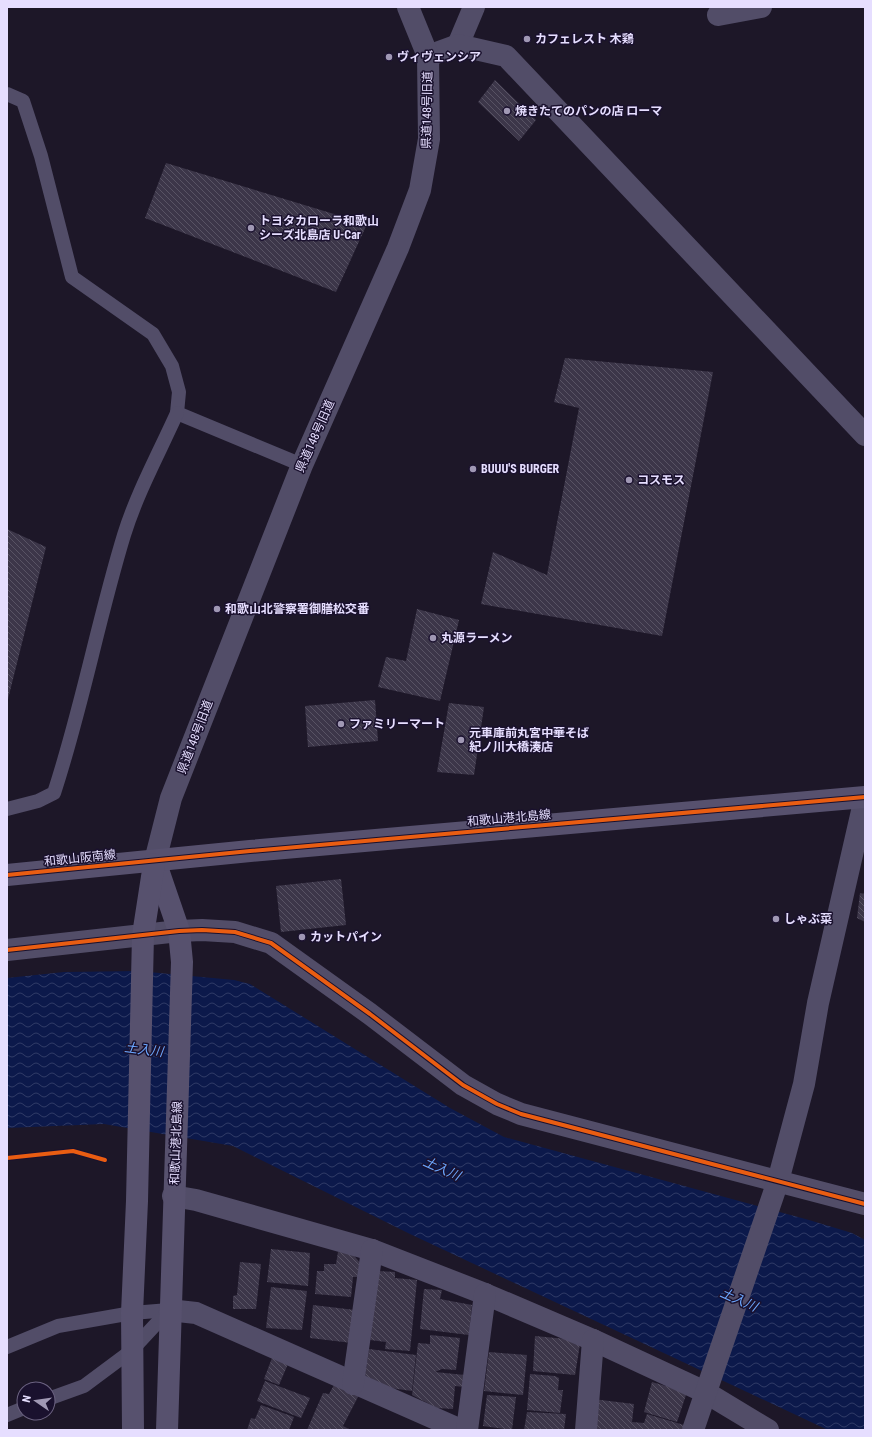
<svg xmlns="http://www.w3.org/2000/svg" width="872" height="1437" font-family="'Roboto Condensed','Noto Sans JP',sans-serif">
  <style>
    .water { fill: url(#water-waves) }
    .building { fill: url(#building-back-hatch) }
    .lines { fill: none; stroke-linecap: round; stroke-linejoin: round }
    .service { stroke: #524d68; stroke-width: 14 }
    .minor { stroke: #524d68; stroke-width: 22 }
    .tertiary { stroke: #524d68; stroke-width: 22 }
    .secondary { stroke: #57516e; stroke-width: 22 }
    .cycleway-casing { stroke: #1a112e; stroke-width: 6 }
    .cycleway { stroke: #e95d12; stroke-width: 4 }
    .poi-dot { fill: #a098b4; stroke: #1a112e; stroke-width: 1.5 }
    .labels { text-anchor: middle; stroke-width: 3; stroke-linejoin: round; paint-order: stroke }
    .poi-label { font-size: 12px; font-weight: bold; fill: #e6deff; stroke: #1a112e; text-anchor: start }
    .street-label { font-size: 12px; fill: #e6deff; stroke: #1a112e }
    .water-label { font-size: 13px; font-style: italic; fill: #6ca7ff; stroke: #1a112e }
  </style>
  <defs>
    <pattern id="water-waves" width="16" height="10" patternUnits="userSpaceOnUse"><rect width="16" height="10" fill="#0c194b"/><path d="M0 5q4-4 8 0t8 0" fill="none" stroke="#2f3a66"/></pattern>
    <pattern id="building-back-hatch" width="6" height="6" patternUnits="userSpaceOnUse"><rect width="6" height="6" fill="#3c3649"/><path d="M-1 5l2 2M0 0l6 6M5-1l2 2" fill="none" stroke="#585364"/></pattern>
  </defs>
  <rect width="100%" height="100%" fill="#1d1728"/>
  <path class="water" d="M138,971L234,980L250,984L450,1108L504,1137L809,1220L852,1233L865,1240V1430H828L410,1234L233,1146L104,1124L7,1128V978L64,972Z"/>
  <g class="building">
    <path d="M495,80L536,120L519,141L478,102Z"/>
    <path d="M166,163L367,224L336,292L145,218Z"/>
    <path d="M565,358L713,372L662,636L481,604L493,552L547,575L579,408L554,402Z"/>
    <path d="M7,529L46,547L8,699H7Z"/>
    <path d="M417,609L459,620L440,701L378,687L386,657L406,661Z"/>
    <path d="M375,700L378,741L308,747L305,706Z"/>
    <path d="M449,703L484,707L474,775L437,772Z"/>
    <path d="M341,879L346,925L281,932L276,886Z"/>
    <path d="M860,893L865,894V922L857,918Z"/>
    <path d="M271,1249L310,1253L308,1286L267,1282Z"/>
    <path d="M338,1252L352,1253L361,1264L359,1277H353L351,1297L315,1294L317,1271H324V1264H336Z"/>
    <path d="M240,1262L261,1264L256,1309H233V1296L237,1295Z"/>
    <path d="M378,1271L395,1272V1278L417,1280L410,1351L385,1349L386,1342L370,1340Z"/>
    <path d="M271,1287L307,1291L302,1330L266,1328Z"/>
    <path d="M424,1289L442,1290L440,1299L472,1305L469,1335L420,1329Z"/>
    <path d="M313,1305L355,1310L352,1343L310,1338Z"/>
    <path d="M430,1335L460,1338L456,1370L442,1369L435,1372L465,1375L464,1387L455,1386L453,1409L437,1408L412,1395L418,1343L430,1344Z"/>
    <path d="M535,1336L577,1340L580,1344L575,1375L533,1371Z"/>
    <path d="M369,1349L416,1355L412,1391L390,1388L365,1376Z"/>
    <path d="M489,1352L527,1355L523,1395L484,1391Z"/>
    <path d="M272,1358L288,1364L279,1385L264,1379Z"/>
    <path d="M530,1374L555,1376L559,1378L558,1390H563L560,1413L527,1410Z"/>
    <path d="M265,1381L310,1398L301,1418L257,1401Z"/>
    <path d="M652,1382L687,1392L677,1422L644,1412Z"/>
    <path d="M334,1385L359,1395L343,1426L351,1430H307L323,1393L329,1394Z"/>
    <path d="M487,1395L516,1397L512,1430L483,1426Z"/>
    <path d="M593,1399L634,1404L632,1422L644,1423L647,1414L684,1425L682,1430H590Z"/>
    <path d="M261,1405L294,1417L289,1430H247L251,1418L255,1419Z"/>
    <path d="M527,1412L566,1414L564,1430H524Z"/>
  </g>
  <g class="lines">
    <g class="service">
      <path d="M7,94L23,101L41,156L72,277L153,334L172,366L179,392L177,413L302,465"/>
      <path d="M7,809L38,801L54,793C82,708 98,620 124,535C137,493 159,453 177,413"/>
      <path d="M7,1347L58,1326L132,1313L169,1310"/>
      <path d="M48,1399L84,1386L131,1351L169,1310"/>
      <path d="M7,1415L24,1408"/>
    </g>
    <g class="minor">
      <path d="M718,15L761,7"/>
      <path d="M458,45L474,7"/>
      <path d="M428,56L458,45L506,56L865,435"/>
      <path d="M7,950L179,931L202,930L235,932L271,943L370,1014L463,1085L497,1104L521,1114L865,1204"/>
      <path d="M173,1196L196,1200L372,1250L485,1294L593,1340L705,1392L768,1430"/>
      <path d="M169,1310L196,1313L461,1430"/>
      <path d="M353,1384L372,1250"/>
      <path d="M467,1430L485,1294"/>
      <path d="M586,1430L593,1340"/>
      <path d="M693,1430L778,1181L804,1084L818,1003L865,798"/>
    </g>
    <path class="tertiary" d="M155,861L171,798L302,465L398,248L420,190L429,139L428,56L408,7"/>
    <g class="secondary">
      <path d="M155,861L179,931L182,962L167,1430"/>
      <path d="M7,875L250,851L865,797"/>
      <path d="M133,1430L132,1313L137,1201L143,935L154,864"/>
    </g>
    <g class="cycleway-casing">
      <g id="cycleway">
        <path d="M7,875L250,851L865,797"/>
        <path d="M7,950L179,931L202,930L235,932L271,943L370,1014L463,1085L497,1104L521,1114L865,1204"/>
        <path d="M7,1158L73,1151L105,1160"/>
      </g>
    </g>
    <use href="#cycleway" class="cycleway"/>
  </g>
  <g class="poi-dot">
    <circle cx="527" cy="39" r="4"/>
    <circle cx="389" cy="57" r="4"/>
    <circle cx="507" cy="111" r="4"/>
    <circle cx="251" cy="228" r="4"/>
    <circle cx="473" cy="469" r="4"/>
    <circle cx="629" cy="480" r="4"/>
    <circle cx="217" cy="609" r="4"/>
    <circle cx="433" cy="638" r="4"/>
    <circle cx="341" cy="724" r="4"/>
    <circle cx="461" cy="740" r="4"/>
    <circle cx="776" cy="919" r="4"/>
    <circle cx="302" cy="937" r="4"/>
  </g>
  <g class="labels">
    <g class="poi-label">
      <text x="535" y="43">カフェレスト 木鶏</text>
      <text x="397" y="61">ヴィヴェンシア</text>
      <text x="515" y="115">焼きたてのパンの店 ローマ</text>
      <text x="259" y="225">トヨタカローラ和歌山<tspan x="259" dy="14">シーズ北島店 U-Car</tspan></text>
      <text x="481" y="473">BUUU'S BURGER</text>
      <text x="637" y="484">コスモス</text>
      <text x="225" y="613">和歌山北警察署御膳松交番</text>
      <text x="441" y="642">丸源ラーメン</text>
      <text x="349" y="728">ファミリーマート</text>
      <text x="469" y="737">元車庫前丸宮中華そば<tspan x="469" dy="14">紀ノ川大橋湊店</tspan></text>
      <text x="784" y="923">しゃぶ菜</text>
      <text x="310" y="941">カットパイン</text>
    </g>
    <g class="street-label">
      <text transform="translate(427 110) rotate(-89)" y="4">県道148号旧道</text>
      <text transform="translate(315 436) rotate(-66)" y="4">県道148号旧道</text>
      <text transform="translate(195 737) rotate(-69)" y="4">県道148号旧道</text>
      <text transform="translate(509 818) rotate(-5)" y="4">和歌山港北島線</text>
      <text transform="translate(80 858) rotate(-6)" y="4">和歌山阪南線</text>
      <text transform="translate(176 1143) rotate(-88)" y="4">和歌山港北島線</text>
    </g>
    <g class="water-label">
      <text transform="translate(144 1049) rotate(7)" y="5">土入川</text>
      <text transform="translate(442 1168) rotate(24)" y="5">土入川</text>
      <text transform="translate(739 1299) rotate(24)" y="5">土入川</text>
    </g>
  </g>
  <rect width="872" height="1437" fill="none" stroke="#e6deff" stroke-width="16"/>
  <g transform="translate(36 1401) rotate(283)"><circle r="19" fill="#1a112e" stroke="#6c6382"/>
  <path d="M0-3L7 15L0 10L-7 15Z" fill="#a098b4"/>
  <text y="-6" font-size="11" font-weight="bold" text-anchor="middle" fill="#e6deff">N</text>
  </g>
</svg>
